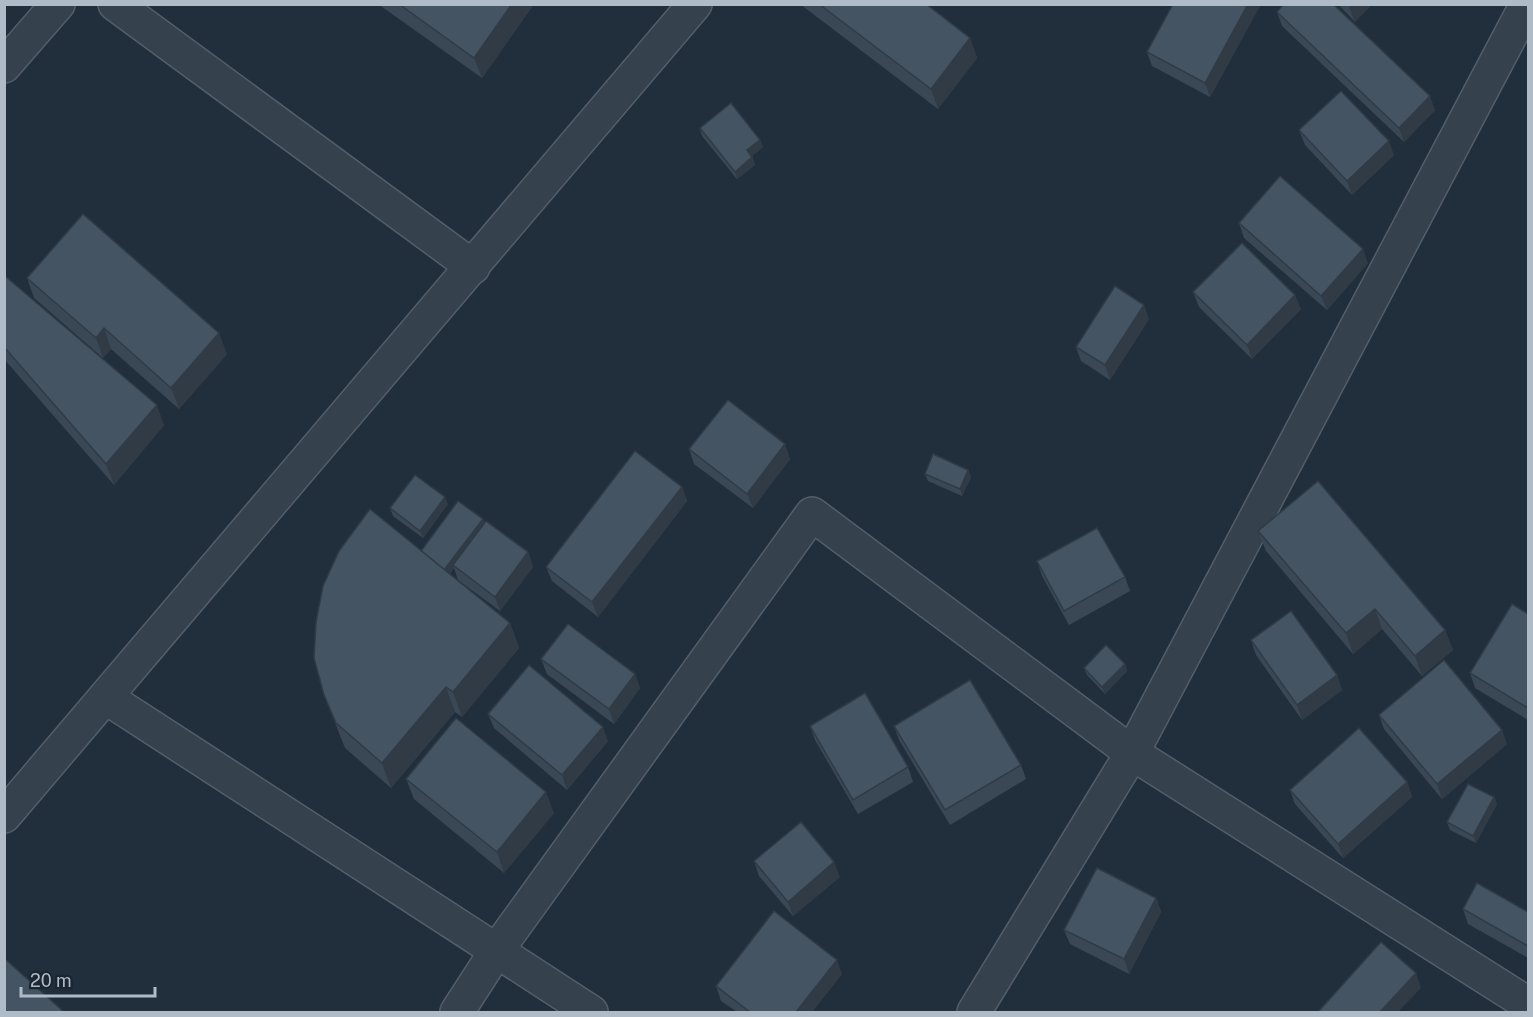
<svg xmlns="http://www.w3.org/2000/svg" width="1533" height="1017" font-family="'Public Sans',sans-serif">
  <style>
    .lines { fill: none; stroke-linecap: round; stroke-linejoin: round }
    .minor-casing { stroke: #535e6a; stroke-width: 36 }
    .minor { stroke: #35414d; stroke-width: 33 }
    .wall { fill: #3a4855 }
    .shaded-wall { fill: #303b45 }
    .building { fill: #445463; stroke: #303b45; stroke-width: 1.5 }
  </style>
  <rect width="100%" height="100%" fill="#212f3c"/>
  <g class="lines">
    <g class="minor-casing">
      <g id="minor">
        <path d="M115,4L473,267"/>
        <path d="M4,66L58,4"/>
        <path d="M107,698L591,1012"/>
        <path d="M4,816L695,4"/>
        <path d="M457,1012L497,950L812,514L1132,753L1528,1004"/>
        <path d="M974,1012L1132,753L1527,4"/>
      </g>
    </g>
    <use href="#minor" class="minor"/>
  </g>
  <g class="wall">
    <path d="M378,4H534L482,78Z"/>
    <path d="M800,4H926L970,38L977,58L938,109Z"/>
    <path d="M1261,4L1210,97L1152,66L1147,52Z"/>
    <path d="M1338,4H1372L1355,22Z"/>
    <path d="M1277,12L1435,110L1404,142L1282,26Z"/>
    <path d="M700,128L760,140L763,147L752,156L755,165L737,179L702,136Z"/>
    <path d="M1299,130L1394,155L1352,195L1305,145Z"/>
    <path d="M1239,223L1368,263L1327,310L1244,238Z"/>
    <path d="M5,276L164,425L114,485L4,359Z"/>
    <path d="M27,278L227,354L179,409L111,349L103,358L34,298Z"/>
    <path d="M1193,292L1301,309L1252,359L1199,307Z"/>
    <path d="M1149,319L1110,380L1081,361L1076,347Z"/>
    <path d="M689,449L790,459L753,508L694,464Z"/>
    <path d="M968,470L971,477L962,496L928,481L925,474Z"/>
    <path d="M682,487L687,501L598,617L552,581L546,567Z"/>
    <path d="M448,504L423,538L393,516L390,508Z"/>
    <path d="M483,519L484,523L528,552L533,567L500,611L458,580L454,568L450,574L510,623L519,648L462,717L455,712L391,788L345,748L324,695L421,551Z"/>
    <path d="M1258,531L1445,630L1453,650L1422,676L1382,629L1353,654L1266,551Z"/>
    <path d="M1037,561L1125,577L1130,591L1069,625L1042,576Z"/>
    <path d="M1528,614V720L1475,688L1470,673Z"/>
    <path d="M1251,640L1337,675L1342,690L1302,720L1256,655Z"/>
    <path d="M541,659L635,674L640,688L614,724L547,674Z"/>
    <path d="M1125,664L1127,671L1105,694L1087,675L1084,668Z"/>
    <path d="M488,714L608,741L567,790L494,728Z"/>
    <path d="M1379,715L1507,744L1442,799L1384,729Z"/>
    <path d="M810,726L908,767L913,782L858,814L815,740Z"/>
    <path d="M894,726L1021,765L1026,779L950,825L899,740Z"/>
    <path d="M406,779L554,813L504,873L414,799Z"/>
    <path d="M1407,782L1412,797L1343,858L1295,804L1290,790Z"/>
    <path d="M1494,797L1497,804L1476,843L1450,830L1447,822Z"/>
    <path d="M754,861L840,877L793,916L759,876Z"/>
    <path d="M1156,898L1161,912L1129,974L1070,944L1064,930Z"/>
    <path d="M1463,909L1528,912V958L1468,924Z"/>
    <path d="M842,974L812,1012H737L721,1001L716,986Z"/>
  </g>
  <g class="shaded-wall">
    <path d="M512,4H534L482,78L474,58Z"/>
    <path d="M1248,4H1261L1210,97L1205,83Z"/>
    <path d="M1352,4H1372L1355,22L1349,7Z"/>
    <path d="M970,38L977,58L938,109L931,89Z"/>
    <path d="M1430,96L1435,110L1404,142L1399,128Z"/>
    <path d="M760,140L763,147L750,158L747,150Z"/>
    <path d="M1389,141L1394,155L1352,195L1347,181Z"/>
    <path d="M752,157L755,165L737,179L735,172Z"/>
    <path d="M1363,249L1368,263L1327,310L1321,296Z"/>
    <path d="M1295,295L1301,309L1252,359L1247,345Z"/>
    <path d="M1144,305L1149,319L1110,380L1105,365Z"/>
    <path d="M104,328L111,349L103,358L96,338Z"/>
    <path d="M219,333L227,354L179,409L171,388Z"/>
    <path d="M157,405L164,425L114,485L106,464Z"/>
    <path d="M785,444L790,459L753,508L747,494Z"/>
    <path d="M968,470L971,477L962,496L960,489Z"/>
    <path d="M682,487L687,501L598,617L592,602Z"/>
    <path d="M445,497L448,504L423,538L420,531Z"/>
    <path d="M483,519L485,527L453,565L454,568L442,583L440,576Z"/>
    <path d="M528,552L533,567L500,611L495,597Z"/>
    <path d="M1375,609L1382,629L1353,654L1346,633Z"/>
    <path d="M510,623L519,648L462,717L453,692Z"/>
    <path d="M1445,630L1453,650L1422,676L1415,656Z"/>
    <path d="M1125,664L1127,671L1105,694L1102,687Z"/>
    <path d="M635,674L640,688L614,724L609,709Z"/>
    <path d="M1337,675L1342,690L1302,720L1297,705Z"/>
    <path d="M446,687L455,712L391,788L382,763Z"/>
    <path d="M603,727L608,741L567,790L562,775Z"/>
    <path d="M1502,730L1507,744L1442,799L1437,784Z"/>
    <path d="M1407,782L1412,797L1343,858L1338,844Z"/>
    <path d="M546,792L554,813L504,873L497,852Z"/>
    <path d="M1494,797L1497,804L1476,843L1473,836Z"/>
    <path d="M834,862L840,877L793,916L788,902Z"/>
    <path d="M1156,898L1161,912L1129,974L1124,959Z"/>
    <path d="M837,960L842,974L812,1012H796Z"/>
    <path d="M1416,973L1421,988L1398,1012H1380Z"/>
  </g>
  <g class="building">
    <path d="M399,4H512L474,58Z"/>
    <path d="M819,4H926L970,38L931,89Z"/>
    <path d="M1173,4H1248L1205,83L1147,52Z"/>
    <path d="M1284,4H1333L1430,96L1399,128L1277,12Z"/>
    <path d="M1341,91L1389,141L1347,181L1299,130Z"/>
    <path d="M731,103L760,140L747,150L752,157L735,172L700,128Z"/>
    <path d="M1280,176L1363,249L1321,296L1239,223Z"/>
    <path d="M83,214L219,333L171,388L104,328L96,338L27,278Z"/>
    <path d="M1242,243L1295,295L1247,345L1193,292Z"/>
    <path d="M5,276L157,405L106,464L4,347Z"/>
    <path d="M1115,286L1144,305L1105,365L1076,347Z"/>
    <path d="M728,400L785,444L747,494L689,449Z"/>
    <path d="M635,451L682,487L592,602L546,567Z"/>
    <path d="M933,454L968,470L960,489L925,474Z"/>
    <path d="M415,475L445,497L420,531L390,508Z"/>
    <path d="M1318,481L1445,630L1415,656L1375,609L1346,633L1258,531Z"/>
    <path d="M458,501L483,519L444,570L421,551Z"/>
    <path d="M370,509L510,623L453,692L446,687L382,763L336,723L324,695L314,658L316,622L323,586L339,551Z"/>
    <path d="M486,521L528,552L495,597L453,565Z"/>
    <path d="M1097,528L1125,577L1064,611L1037,561Z"/>
    <path d="M1512,604L1528,614V708L1470,673Z"/>
    <path d="M1291,611L1337,675L1297,705L1251,640Z"/>
    <path d="M568,624L635,674L609,709L541,659Z"/>
    <path d="M1106,645L1125,664L1102,687L1084,668Z"/>
    <path d="M1444,660L1502,730L1437,784L1379,715Z"/>
    <path d="M529,665L603,727L562,775L488,714Z"/>
    <path d="M970,680L1021,765L945,810L894,726Z"/>
    <path d="M865,693L908,767L853,800L810,726Z"/>
    <path d="M456,718L546,792L497,852L406,779Z"/>
    <path d="M1359,728L1407,782L1338,844L1290,790Z"/>
    <path d="M1468,784L1494,797L1473,836L1447,822Z"/>
    <path d="M801,822L834,862L788,902L754,861Z"/>
    <path d="M1097,868L1156,898L1124,959L1064,930Z"/>
    <path d="M1477,883L1528,912V946L1463,909Z"/>
    <path d="M774,911L837,960L796,1012H750L716,986Z"/>
    <path d="M1381,942L1416,973L1380,1012H1318Z"/>
    <path d="M4,958L64,1012H4Z"/>
  </g>
  <rect width="1533" height="1017" fill="none" stroke="#b0bbc8" stroke-width="12"/>
  <path d="M21 987v9h134v-9" fill="none" stroke="#b0bbc8" stroke-width="3"/>
  <text x="30" y="987" font-size="18" fill="#b0bbc8" stroke="#1a2631" stroke-width="4.5" paint-order="stroke">20 m</text>
</svg>
